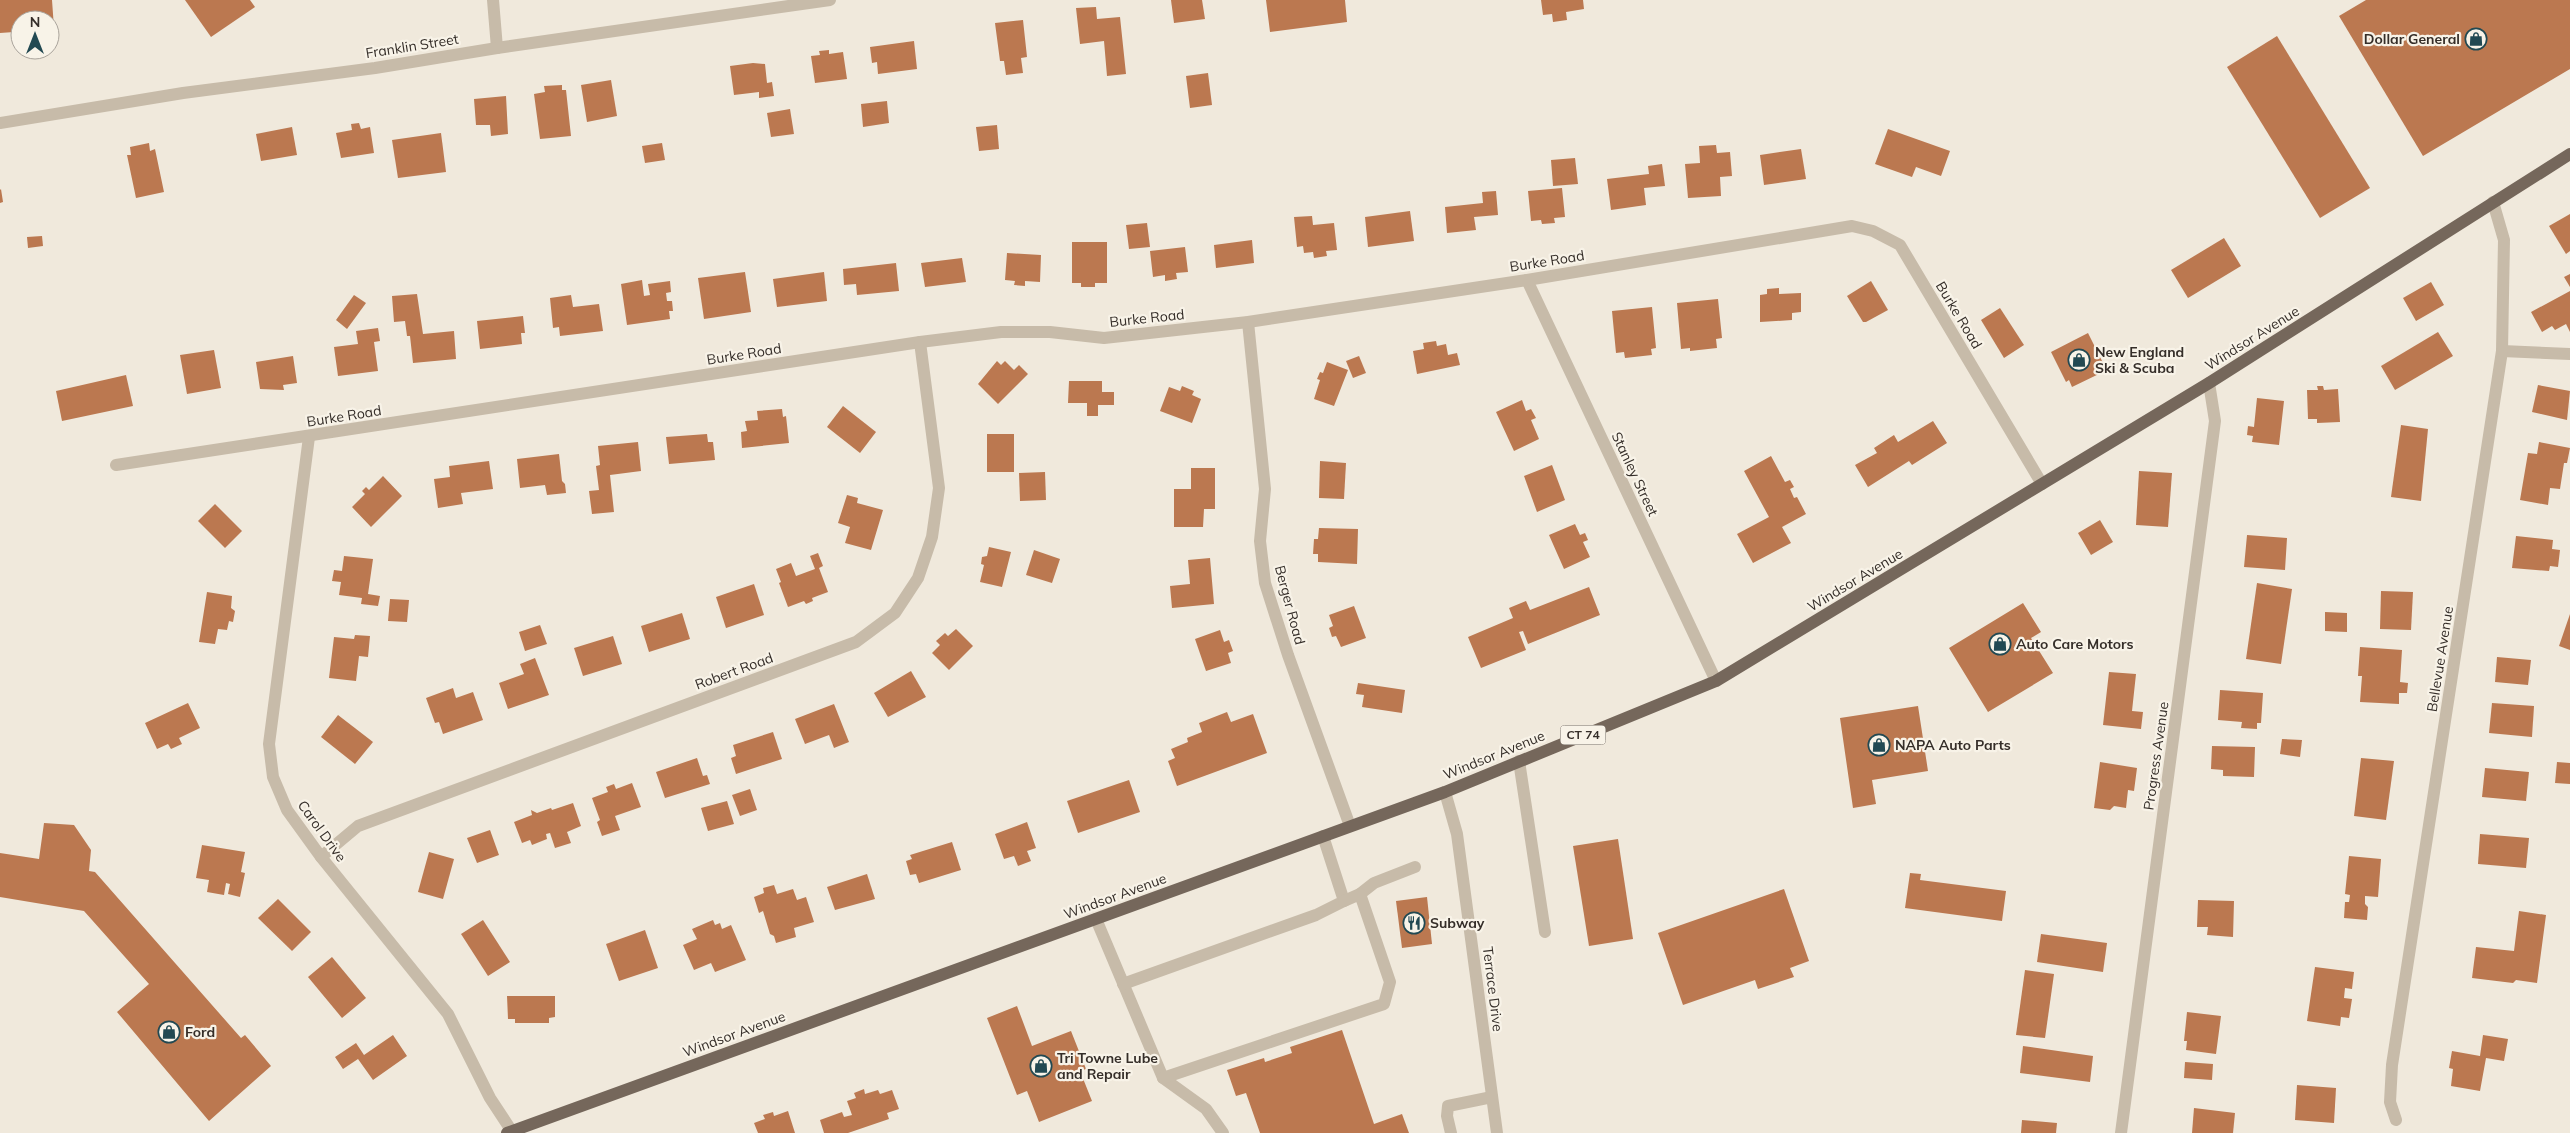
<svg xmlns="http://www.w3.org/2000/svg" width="2570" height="1133" font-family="Mulish,sans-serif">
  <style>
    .building { fill: #bb7850 }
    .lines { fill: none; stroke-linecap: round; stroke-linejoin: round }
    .service { stroke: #c7bba9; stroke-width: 12 }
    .minor { stroke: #c7bba9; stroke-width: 12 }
    .primary { stroke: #75675b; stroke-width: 12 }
    .labels { text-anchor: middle; stroke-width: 4.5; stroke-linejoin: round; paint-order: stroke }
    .shield { fill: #f8f3e8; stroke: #706962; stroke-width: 1 }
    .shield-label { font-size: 12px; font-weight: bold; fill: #352e29 }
    .poi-label { font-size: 14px; font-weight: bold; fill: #352e29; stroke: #f8f3e8; text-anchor: start }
    .street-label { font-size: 14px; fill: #352e29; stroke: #f8f3e8 }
  </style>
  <rect width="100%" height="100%" fill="#f0e9dc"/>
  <g class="building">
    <path d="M0,0H52L54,28L50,29V20H20V40H15L14,32L0,33Z"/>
    <path d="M185,0H250L255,7L211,37Z"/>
    <path d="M1171,0H1202L1205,19L1174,23Z"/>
    <path d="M1266,0H1345L1347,22L1270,32Z"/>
    <path d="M1541,0H1583L1584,9L1566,12L1567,20L1553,22L1552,14L1543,15Z"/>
    <path d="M2366,0H2570V69L2423,156L2339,16Z"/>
    <path d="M1096,7L1097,19L1120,17L1126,74L1107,76L1104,41L1080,44L1076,8Z"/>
    <path d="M1023,20L1027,57L1021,58L1023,73L1006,75L1004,61H1000L995,23Z"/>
    <path d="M2277,36L2370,188L2320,218L2227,67Z"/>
    <path d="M914,41L917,69L878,74L877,62L872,63L870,47Z"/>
    <path d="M829,50V54L843,52L847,79L815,83L811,56L820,55L819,51Z"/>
    <path d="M753,63L765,64L767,83L772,82L774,96L759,98V92L734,95L730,66Z"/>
    <path d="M1208,73L1212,105L1190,108L1186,76Z"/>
    <path d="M611,80L617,116L587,122L581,85Z"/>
    <path d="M562,85V90H566L571,136L540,139L534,94L545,92L544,86Z"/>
    <path d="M506,96L508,134L491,136L490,125H476L474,99Z"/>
    <path d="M887,101L889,123L863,127L861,104Z"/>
    <path d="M790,109L794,134L771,137L767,113Z"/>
    <path d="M359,123L361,129L370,127L374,153L341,158L336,133L352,130L351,124Z"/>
    <path d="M997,125L999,149L979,151L976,127Z"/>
    <path d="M292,127L297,155L261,161L256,134Z"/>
    <path d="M1888,129L1950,151L1941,176L1916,167L1912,177L1875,164Z"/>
    <path d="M441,133L446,172L398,178L392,140Z"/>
    <path d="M149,143L150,151L155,149L164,192L136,198L127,155H131L130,147Z"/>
    <path d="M662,143L665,160L645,163L642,146Z"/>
    <path d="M1716,145L1717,153L1730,152L1732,176L1720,177L1721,196L1688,198L1685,164L1700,163L1699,146Z"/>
    <path d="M1801,149L1806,179L1764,185L1760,155Z"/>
    <path d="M1575,158L1578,184L1553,186L1551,160Z"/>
    <path d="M1662,164L1665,186L1644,188L1646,205L1611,210L1607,179L1649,174L1648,166Z"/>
    <path d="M1562,188L1565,217L1554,218L1555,223L1542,224L1541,220L1531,221L1528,191Z"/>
    <path d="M1,189L3,202L0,203V190Z"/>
    <path d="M1496,191L1498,215L1474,217L1476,230L1447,233L1445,207L1483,203L1482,192Z"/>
    <path d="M1410,211L1414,241L1368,247L1365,217Z"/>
    <path d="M2570,214V251L2566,254L2549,226Z"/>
    <path d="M1312,216L1313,225L1334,223L1337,250L1326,251L1327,256L1314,258L1313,252L1304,253L1303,246L1297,247L1294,217Z"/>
    <path d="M1147,223L1150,247L1129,249L1126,225Z"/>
    <path d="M42,236L43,246L28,248L27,237Z"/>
    <path d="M2224,238L2241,266L2188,298L2171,270Z"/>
    <path d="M1252,240L1254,263L1216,268L1214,245Z"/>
    <path d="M1072,242H1107V283H1095V287H1081V283H1072Z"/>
    <path d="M1185,247L1188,272L1176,273L1177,279L1165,281V275L1153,277L1150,251Z"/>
    <path d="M1007,253L1041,255L1040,282L1025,281V286L1014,285L1015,281L1005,280Z"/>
    <path d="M962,258L966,282L925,287L921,263Z"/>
    <path d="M896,263L899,291L857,295L856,284L844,285L843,269Z"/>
    <path d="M745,272L751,312L704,319L698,278Z"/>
    <path d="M824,272L827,301L777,307L773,279Z"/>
    <path d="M2570,274V287L2564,277Z"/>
    <path d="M642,280L644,296L650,295L648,284L670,281L671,292L666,293L667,301H672L673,311H669L670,319L627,325L621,284Z"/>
    <path d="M1871,281L1888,310L1866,322H1863L1847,296Z"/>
    <path d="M2431,282L2444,305L2416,321L2403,298Z"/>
    <path d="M1779,288V294L1801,293V312L1792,313V320L1760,322V295L1767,294V289Z"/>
    <path d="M2570,291V332L2566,324L2555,330L2552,326L2542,332L2531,312Z"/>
    <path d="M417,294L423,334L454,331L456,359L413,363L410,336H407L405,321L394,322L392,296Z"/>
    <path d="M354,295L366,303L347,329L336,320Z"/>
    <path d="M571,295L573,307L599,304L603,331L560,336L559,327L553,328L550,298Z"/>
    <path d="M1718,299L1722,338L1716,339L1717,348L1690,351V348L1681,349L1677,303Z"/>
    <path d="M1652,307L1656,348L1651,349L1652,355L1625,358L1624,352L1616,353L1612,311Z"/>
    <path d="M2000,308L2024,345L2004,358L1981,320Z"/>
    <path d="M523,316L525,333H521L522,344L480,349L477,321Z"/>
    <path d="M378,328L380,341L374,342L378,371L338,376L334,347L358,344L356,331Z"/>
    <path d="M2438,332L2453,356L2395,390L2381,366Z"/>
    <path d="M2088,333L2103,363L2099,365L2103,372L2072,387L2069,380L2066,382L2051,352Z"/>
    <path d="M1436,341L1437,346L1446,344L1448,355L1457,353L1460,365L1417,374L1413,351L1424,349L1423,343Z"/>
    <path d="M214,350L221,388L187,394L180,355Z"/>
    <path d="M293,356L297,383L283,385L284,390L260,389L256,362Z"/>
    <path d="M1359,356L1366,373L1353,378L1346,361Z"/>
    <path d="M997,361L1001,365L1005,361L1014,370L1019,365L1028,374L998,404L978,384Z"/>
    <path d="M1327,362L1348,370L1334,406L1314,399L1320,380L1317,379L1320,372L1323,373Z"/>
    <path d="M126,375L133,406L62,421L56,391Z"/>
    <path d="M1069,381H1102V392H1114V405H1098V416H1087V403H1068Z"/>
    <path d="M2538,385L2570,391L2567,420L2532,412Z"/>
    <path d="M1182,386L1194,391L1192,395L1201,399L1192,423L1160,411L1169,387L1180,391Z"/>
    <path d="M2317,386H2323L2324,390L2338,389L2340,422L2317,423V419H2308L2307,390H2318Z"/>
    <path d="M2257,398L2284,401L2279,445L2252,442L2253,436L2247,435L2248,426L2254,427Z"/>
    <path d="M1522,400L1526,411L1531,409L1536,418L1531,420L1539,439L1514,451L1496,412Z"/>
    <path d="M843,406L876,432L860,453L827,427Z"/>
    <path d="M782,409L783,417L786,416L789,443L742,448L741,432L747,431L745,421L758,420L757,411Z"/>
    <path d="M1933,421L1947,443L1912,465L1909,461L1868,487L1855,465L1877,453L1874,448L1894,435L1898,442Z"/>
    <path d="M2401,425L2428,429L2421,501L2391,497Z"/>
    <path d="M707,434L708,442H713L715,460L669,464L666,437Z"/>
    <rect x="987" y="434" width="27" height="38"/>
    <path d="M638,442L641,471L610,475L614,512L592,514L589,491L599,490L596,466L600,465L598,446Z"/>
    <path d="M2539,442L2570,448L2567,463H2564L2560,489L2550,488L2548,505L2520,500L2528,453L2537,454Z"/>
    <path d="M559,454L562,481L565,484L566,493L547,495L545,485L520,488L517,459Z"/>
    <path d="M1771,456L1785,482L1790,480L1794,487L1790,489L1794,498L1797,497L1806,514L1782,527L1791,543L1753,563L1737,534L1769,517L1744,471Z"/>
    <path d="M489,461L493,489L461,493L463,504L438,508L434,479L450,477L449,466Z"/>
    <path d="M1320,461L1346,463L1344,499L1319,498Z"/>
    <path d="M1552,465L1565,500L1537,512L1524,476Z"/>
    <path d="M1191,468H1215V509H1204L1203,527H1174V489H1191Z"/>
    <path d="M2139,471L2172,473L2168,527L2136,525Z"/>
    <path d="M1045,472L1046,500L1020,501L1019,473Z"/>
    <path d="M383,476L402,496L371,527L352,507L365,494L362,491L366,487L369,490Z"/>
    <path d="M847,495L858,498L857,503L883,510L871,550L845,543L850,527L838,523Z"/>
    <path d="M215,504L242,531L225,548L198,521Z"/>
    <path d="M2100,520L2113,542L2091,555L2078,533Z"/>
    <path d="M1575,524L1580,535L1585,533L1588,540L1583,542L1590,557L1564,569L1549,535Z"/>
    <path d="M1319,528L1358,529L1357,564L1318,562V554H1313L1314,539H1318Z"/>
    <path d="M2247,535L2287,538L2285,570L2244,567Z"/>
    <path d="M2516,536L2553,540L2552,549L2560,550L2558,567L2550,566L2549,571L2512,568Z"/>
    <path d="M989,547L1011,552L1002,587L980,582L984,565L981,564L982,557L987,556Z"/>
    <path d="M1034,550L1060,559L1052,583L1026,575Z"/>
    <path d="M818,553L823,566L819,568L828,592L812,598L813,601L806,604L804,601L788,607L779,583L781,582L776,569L791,563L796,576L815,569L810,556Z"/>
    <path d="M344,556L373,559L368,594L380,596L378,606L361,604L362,598L339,595L341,582L332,581L334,570L342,571Z"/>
    <path d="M1210,558L1214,604L1172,608L1170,586L1190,584L1188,560Z"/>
    <path d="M2257,583L2292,589L2281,664L2246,659Z"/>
    <path d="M754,584L764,615L726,628L716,597Z"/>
    <path d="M1589,587L1600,615L1528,644L1523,631L1519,632L1526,650L1481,668L1468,637L1513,618L1509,608L1526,601L1530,610Z"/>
    <path d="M2381,591L2413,592L2411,630L2380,629Z"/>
    <path d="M207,592L232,596L231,608L235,611L233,622L229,621L227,630L218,629L215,644L199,642Z"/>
    <path d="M390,599L409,600L407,622L388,621Z"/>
    <path d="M2023,603L2041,632L2031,638L2053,673L1988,712L1949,648Z"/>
    <path d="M1354,606L1366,638L1341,647L1336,636L1332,637L1329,628L1333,626L1329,615Z"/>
    <path d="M2325,612L2347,613V632L2325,631Z"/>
    <path d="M682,613L690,639L649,652L641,626Z"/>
    <path d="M2570,614V650L2559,646Z"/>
    <path d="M540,625L547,644L525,651L519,632Z"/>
    <path d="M956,629L973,646L949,670L932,653L940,645L936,641L945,633L948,636Z"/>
    <path d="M1220,630L1224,642L1229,640L1233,651L1228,653L1231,663L1206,671L1195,639Z"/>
    <path d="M355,635L370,636L368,657L359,656L356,681L329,678L334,637L354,639Z"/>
    <path d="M613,636L622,664L583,676L574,648Z"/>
    <path d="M2360,647L2402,650L2400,682L2408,683L2407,693H2399V704L2360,702L2362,676H2358Z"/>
    <path d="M2497,657L2531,660L2528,685L2495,682Z"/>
    <path d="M535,658L549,695L508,709L499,683L524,674L520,664Z"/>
    <path d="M911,671L926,697L888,717L874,693Z"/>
    <path d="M2109,672L2136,674L2132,711L2143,712L2141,729L2103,725Z"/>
    <path d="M1358,683L1405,690L1402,713L1362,707L1364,695L1356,694Z"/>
    <path d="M453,688L456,698L473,692L483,720L443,734L439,722L435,723L426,698Z"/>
    <path d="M2220,690L2263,693L2261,723H2257V729L2241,728L2242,722L2218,720Z"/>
    <path d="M188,703L200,728L179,738L182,744L171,749L168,744L157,749L145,723Z"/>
    <path d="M2492,703L2534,706L2532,737L2489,733Z"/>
    <path d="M834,704L849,742L834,748L829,735L805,744L795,719Z"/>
    <path d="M1918,706L1928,771L1872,780L1876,804L1853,808L1840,718Z"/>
    <path d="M1227,712L1231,722L1253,714L1267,753L1177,786L1168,761L1175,758L1171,749L1188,742L1187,738L1202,732L1199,723Z"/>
    <path d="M338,715L373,742L355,764L321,737Z"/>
    <path d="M773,732L782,759L736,774L731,758L736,756L733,745Z"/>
    <path d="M2282,739L2302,740L2300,757L2280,754Z"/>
    <path d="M2212,746L2255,747L2254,777L2223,776V770L2211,769Z"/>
    <path d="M697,758L703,776L707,775L710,784L665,798L656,772Z"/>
    <path d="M2361,758L2394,761L2386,820L2354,816Z"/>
    <path d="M2100,762L2137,768L2134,791L2128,790L2126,808L2114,806L2110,810L2094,808Z"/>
    <path d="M2557,762L2570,763V784L2555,783Z"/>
    <path d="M2485,768L2529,772L2526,801L2482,797Z"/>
    <path d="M1129,780L1140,812L1078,833L1067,801Z"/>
    <path d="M632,783L641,807L615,816L620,830L602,836L597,822L600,820L592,798L608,792L606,787L614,784L616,789Z"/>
    <path d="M750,789L757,810L740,816L732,795Z"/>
    <path d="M727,801L734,824L708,831L701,808Z"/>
    <path d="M573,803L581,826L567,832L571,843L555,848L550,833L546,834L547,839L532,845L530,840L522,843L514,822L532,815L531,810L537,813L551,808L552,810Z"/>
    <path d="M1027,822L1036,848L1027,851L1031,861L1018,866L1014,856L1004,859L995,834Z"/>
    <path d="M44,823L74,825L91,850L89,871L95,872L241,1038L245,1035L271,1066L209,1121L117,1012L149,984L84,911L0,897V853L39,859Z"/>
    <path d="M490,830L499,855L477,863L467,838Z"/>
    <path d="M2480,834L2529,838L2526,868L2478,864Z"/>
    <path d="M1618,839L1633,939L1589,946L1573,846Z"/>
    <path d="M952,842L961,870L919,883L916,874L910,875L906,861L912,859L910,855Z"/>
    <path d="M202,845L245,852L241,872L245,873L240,897L228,894L230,884L226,883L224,895L207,892L209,880L196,878Z"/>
    <path d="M429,852L454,859L443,899L418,892Z"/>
    <path d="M2349,856L2381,859L2378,897L2365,896V904L2368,907L2367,920L2344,918L2345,902H2349L2350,895L2345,894Z"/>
    <path d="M1910,873L1921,874L1920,880L2006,891L2002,921L1905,908Z"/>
    <path d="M867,874L875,899L835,910L827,887Z"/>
    <path d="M774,885L777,894L793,889L797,900L806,897L814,922L794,928L796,937L776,943L774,936L770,934L763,911L759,913L754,897L764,893L763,888Z"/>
    <path d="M1784,889L1809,961L1790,968L1794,977L1758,989L1755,980L1683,1005L1658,933Z"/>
    <path d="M1427,897L1432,944L1402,948L1396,901Z"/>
    <path d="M278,899L311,932L292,951L258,918Z"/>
    <path d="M2198,900L2234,901L2233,937L2207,935L2208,927H2197Z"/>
    <path d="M2519,911L2546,915L2537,983L2516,980L2513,983L2472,978L2476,947L2514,951Z"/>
    <path d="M483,920L510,962L488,976L461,934Z"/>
    <path d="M713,920L715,925L720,923L722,929L731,925L746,960L715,972L711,963L694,970L683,945L697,939L692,929Z"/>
    <path d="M645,930L658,968L619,981L606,944Z"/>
    <path d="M2041,934L2107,943L2103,972L2037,962Z"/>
    <path d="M332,957L366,998L342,1018L308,977Z"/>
    <path d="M2315,967L2354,972L2352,989L2345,988L2344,998L2352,999L2349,1018L2341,1017L2340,1026L2307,1021Z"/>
    <path d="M2025,970L2054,974L2045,1038L2016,1035Z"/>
    <path d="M507,996H555V1017L549,1018V1023H515V1019H508Z"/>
    <path d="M1017,1006L1032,1046L1071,1031L1086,1069L1080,1071L1092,1101L1039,1122L1027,1091L1017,1095L987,1018Z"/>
    <path d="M2187,1012L2221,1016L2216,1054L2186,1050L2187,1041H2184Z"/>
    <path d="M1342,1030L1374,1124L1402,1114L1409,1133H1260L1246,1093L1236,1096L1227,1070L1264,1058L1265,1062L1292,1053L1290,1047Z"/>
    <path d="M393,1035L407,1056L373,1080L358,1059L343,1069L335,1057L356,1043L364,1055Z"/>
    <path d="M2483,1035L2508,1039L2504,1061L2486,1058L2480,1091L2451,1086L2453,1069L2449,1068L2452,1051L2480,1056Z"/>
    <path d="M2023,1046L2093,1056L2090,1082L2020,1073Z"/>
    <path d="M2185,1062L2213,1064L2212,1080L2184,1078Z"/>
    <path d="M2297,1085L2336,1088L2334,1123L2295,1120Z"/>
    <path d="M864,1089L865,1094L878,1090L880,1094L892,1090L899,1109L887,1113L889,1119L848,1133H824L820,1120L842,1112L844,1117L852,1115L847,1101L856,1098L854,1093Z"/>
    <path d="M2194,1108L2235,1113L2233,1133H2192Z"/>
    <path d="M788,1111L795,1133H758L754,1123L765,1119L763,1115L773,1112L774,1116Z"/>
    <path d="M2022,1120L2057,1123L2056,1133H2021Z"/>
  </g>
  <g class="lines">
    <g class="service">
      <path d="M1519,761L1545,932"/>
      <path d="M1360,894L1374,883L1415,867"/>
      <path d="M1096,919L1163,1078L1206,1109L1223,1133"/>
      <path d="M1123,984L1316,915L1344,901L1323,836"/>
      <path d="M1163,1078L1384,1004L1390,982L1360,894L1344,901"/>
      <path d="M1451,1133L1447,1116L1448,1106L1492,1097"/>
    </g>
    <g class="minor">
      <path d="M493,0L497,48"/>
      <path d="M0,123L183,93L375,68L497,48L830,0"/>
      <path d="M1527,280L1716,681"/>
      <path d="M1248,322L1265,489L1260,541L1265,583L1288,655L1350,826"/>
      <path d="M2502,351L2570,354"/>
      <path d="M309,437L269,744L273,777L287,810L321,857L448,1014L490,1098L513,1133"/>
      <path d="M116,465L920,342L1001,332H1050L1104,338L1248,322L1527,280L1852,226L1873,231L1900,245L2042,484"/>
      <path d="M1445,792L1457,834L1497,1133"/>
      <path d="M321,857L358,826L856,642L895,613L918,578L932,537L939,488L920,342"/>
      <path d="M2396,1120L2390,1102L2392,1065L2502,351L2504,240L2493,202"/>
      <path d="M2121,1133L2215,421L2209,383"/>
    </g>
    <path class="primary" d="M507,1133L1445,792L1716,681L2209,383L2570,154"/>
  </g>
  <defs>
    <g id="shop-ring" transform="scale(1.125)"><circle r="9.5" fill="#f8f3e8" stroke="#224952" stroke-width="1.5"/><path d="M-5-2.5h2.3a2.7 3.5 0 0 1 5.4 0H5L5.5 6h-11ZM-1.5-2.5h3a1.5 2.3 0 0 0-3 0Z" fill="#224952"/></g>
    <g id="restaurant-ring" transform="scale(1.125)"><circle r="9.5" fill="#f8f3e8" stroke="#224952" stroke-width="1.5"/><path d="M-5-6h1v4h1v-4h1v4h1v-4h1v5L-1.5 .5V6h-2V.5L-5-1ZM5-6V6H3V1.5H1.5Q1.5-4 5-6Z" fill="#224952"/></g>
  </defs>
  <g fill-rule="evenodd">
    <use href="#shop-ring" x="2476" y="39"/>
    <use href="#shop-ring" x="2079" y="360"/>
    <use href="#shop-ring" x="2000" y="644"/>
    <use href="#shop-ring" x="1879" y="745"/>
    <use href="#restaurant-ring" x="1414" y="923"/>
    <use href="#shop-ring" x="169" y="1032"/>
    <use href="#shop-ring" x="1041" y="1066"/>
  </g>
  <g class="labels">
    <rect class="shield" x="1560.5" y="725.5" width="45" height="19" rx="4"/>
    <g class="shield-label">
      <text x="1583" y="739">CT 74</text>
    </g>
    <g class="poi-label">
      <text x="2460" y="44" text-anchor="end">Dollar General</text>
      <text x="2095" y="357">New England<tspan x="2095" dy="16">Ski &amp; Scuba</tspan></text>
      <text x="2016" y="649">Auto Care Motors</text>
      <text x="1895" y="750">NAPA Auto Parts</text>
      <text x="1430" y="928">Subway</text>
      <text x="185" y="1037">Ford</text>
      <text x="1057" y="1063">Tri Towne Lube<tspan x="1057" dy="16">and Repair</tspan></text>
    </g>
    <g class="street-label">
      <text transform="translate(412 46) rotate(-9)" y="5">Franklin Street</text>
      <text transform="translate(1547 261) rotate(-9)" y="5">Burke Road</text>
      <text transform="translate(1959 315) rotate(59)" y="5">Burke Road</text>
      <text transform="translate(1147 318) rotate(-6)" y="5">Burke Road</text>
      <text transform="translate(2252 338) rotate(-32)" y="5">Windsor Avenue</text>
      <text transform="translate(744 354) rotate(-9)" y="5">Burke Road</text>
      <text transform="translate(344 416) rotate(-9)" y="5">Burke Road</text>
      <text transform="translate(1635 474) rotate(65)" y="5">Stanley Street</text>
      <text transform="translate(1855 580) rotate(-31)" y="5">Windsor Avenue</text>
      <text transform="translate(1290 605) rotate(75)" y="5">Berger Road</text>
      <text transform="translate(2440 659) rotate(-81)" y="5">Bellevue Avenue</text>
      <text transform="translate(734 671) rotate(-20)" y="5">Robert Road</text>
      <text transform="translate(1494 755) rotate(-22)" y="5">Windsor Avenue</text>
      <text transform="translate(2156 756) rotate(-82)" y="5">Progress Avenue</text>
      <text transform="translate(322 831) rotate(54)" y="5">Carol Drive</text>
      <text transform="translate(1115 896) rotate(-20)" y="5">Windsor Avenue</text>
      <text transform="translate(1493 989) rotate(83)" y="5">Terrace Drive</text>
      <text transform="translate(734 1034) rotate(-20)" y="5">Windsor Avenue</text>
    </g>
  </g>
  <g transform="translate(35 35)"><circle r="24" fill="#f8f3e8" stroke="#aaa49c"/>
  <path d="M0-4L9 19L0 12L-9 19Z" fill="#224952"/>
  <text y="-8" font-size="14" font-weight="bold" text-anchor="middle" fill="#352e29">N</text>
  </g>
</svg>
